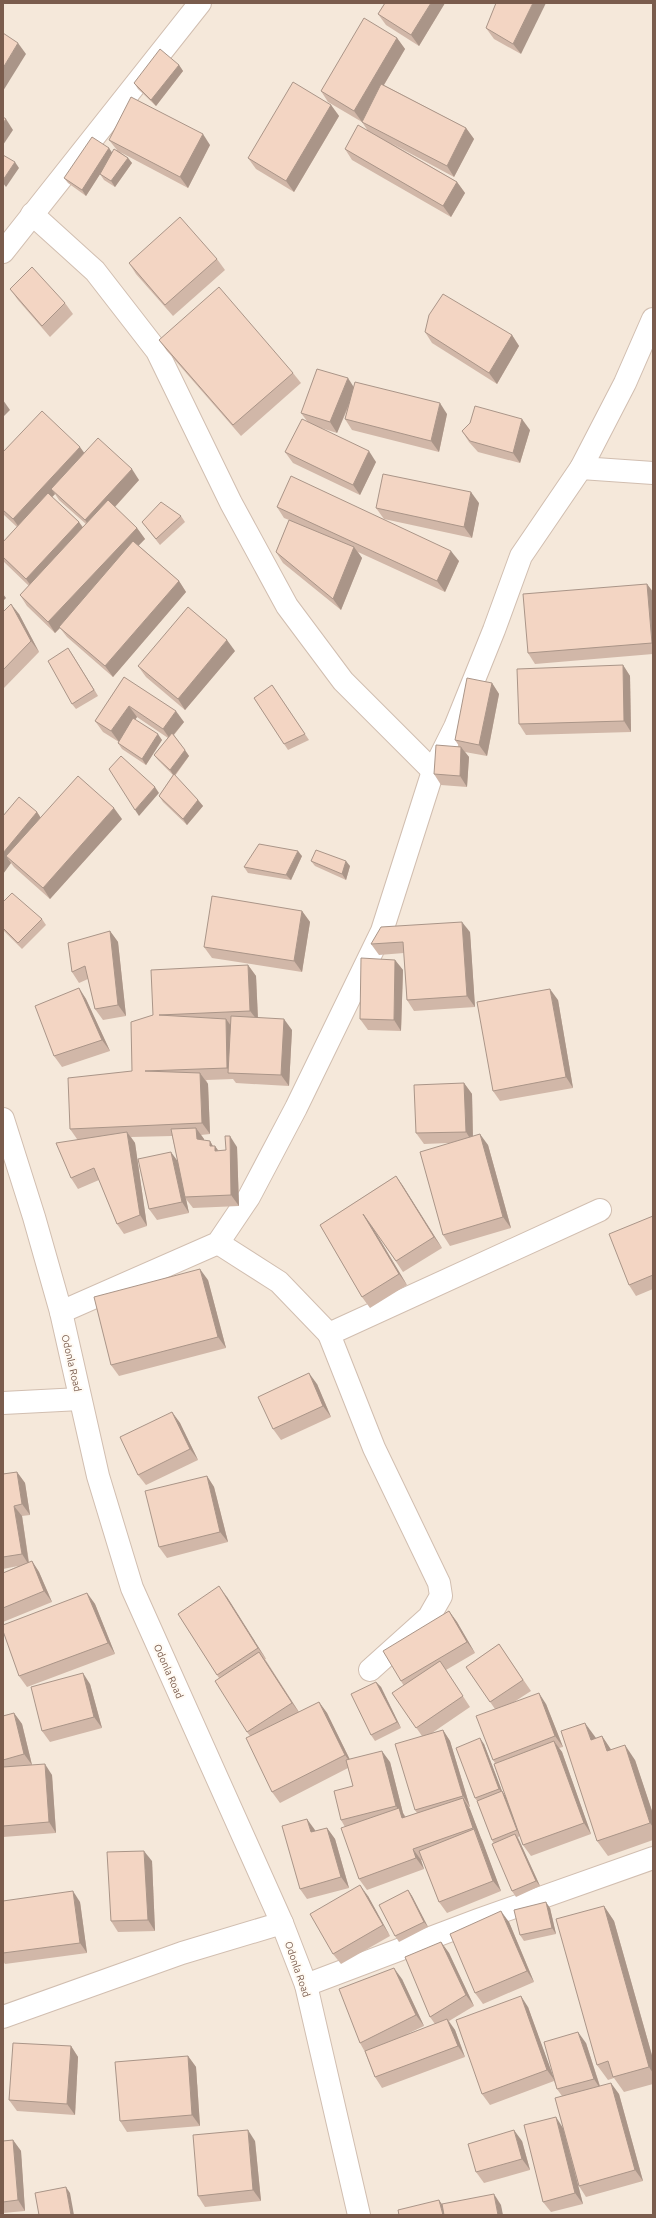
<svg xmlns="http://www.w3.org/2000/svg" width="656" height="2218" font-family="Ubuntu,sans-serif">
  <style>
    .residential { fill: #f5e8da }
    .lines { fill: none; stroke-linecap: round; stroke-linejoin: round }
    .minor-casing { stroke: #d1beb0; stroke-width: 24 }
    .minor { stroke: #fff; stroke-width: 22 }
    .wall { fill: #d1b7a8; fill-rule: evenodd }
    .shaded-wall { fill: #aa9588 }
    .building { fill: #f3d5c3; stroke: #aa9588 }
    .labels { text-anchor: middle; stroke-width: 4; stroke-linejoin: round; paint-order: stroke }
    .street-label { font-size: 10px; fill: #7a5c4d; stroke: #fffaf3 }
  </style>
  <rect width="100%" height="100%" fill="#fdf6ec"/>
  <rect class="residential" x="3" y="3" width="650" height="2212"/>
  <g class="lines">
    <g class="minor-casing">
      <g id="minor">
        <path d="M32,214L95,271L157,351L231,503L287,606L343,681L433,771"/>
        <path d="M3,252L200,3"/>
        <path d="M581,468L653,473"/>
        <path d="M3,1119L34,1217L61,1312L98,1476L132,1588L282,1923L306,1985L359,2215"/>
        <path d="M218,1243L279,1282L329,1334L600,1210"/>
        <path d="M61,1312L218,1243L249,1197L296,1108L382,931L433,771L455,727L494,630L521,556L581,468L625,383L653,319"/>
        <path d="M329,1334L374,1448L439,1583L441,1596L429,1617L370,1670"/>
        <path d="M3,1403L80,1399"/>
        <path d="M306,1985L478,1920L653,1858"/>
        <path d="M3,2017L182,1953L282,1923"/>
      </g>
    </g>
    <use href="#minor" class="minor"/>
  </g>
  <g class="wall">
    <path d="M385,3H445L419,46L386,25L378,14Z"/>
    <path d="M496,3L521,54L494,39L486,28Z"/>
    <path d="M397,38L405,49L384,85L466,128L474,139L454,177L391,143L457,182L465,193L451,217L352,160L345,149L368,131L362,122L328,102L321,91Z"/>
    <path d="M179,65L183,71L156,106L138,89L134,83Z"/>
    <path d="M331,105L339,116L294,192L256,169L248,158Z"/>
    <path d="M109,140L210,145L188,188L120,152L128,158L132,163L115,187L104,180L100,174L86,196L68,183L64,178L109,148L112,153L117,150Z"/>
    <path d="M217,259L225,270L173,316L136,274L129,263Z"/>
    <path d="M10,289L65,303L73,314L50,337L18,300Z"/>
    <path d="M425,332L512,335L519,346L497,384L432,343Z"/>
    <path d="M159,340L293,373L301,383L241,436L167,351Z"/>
    <path d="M354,387L447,414L439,452L352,430L345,419L348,408L337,433L318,427L376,462L360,495L293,463L285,452L307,421L301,413Z"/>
    <path d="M530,430L520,463L478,452L469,442L462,431Z"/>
    <path d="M3,452L84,453L139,480L115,507L137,528L145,539L138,545L179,581L186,592L113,677L67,637L60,628L55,633L27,606L20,595L29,586L3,561V542L17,527L3,514ZM55,494L59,500L86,524L83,527L79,522L52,497Z"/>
    <path d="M479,503L472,538L384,519L376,508Z"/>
    <path d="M277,507L459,561L445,592L358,552L362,558L341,610L283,563L276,552L289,520L284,518Z"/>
    <path d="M181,516L185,522L160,545L142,522Z"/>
    <path d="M647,584L653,592V654L535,664L528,653Z"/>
    <path d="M3,612L19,614L39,652L3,689Z"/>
    <path d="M68,648L98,696L76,709L72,704Z"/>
    <path d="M235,651L185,710L146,677L138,666Z"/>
    <path d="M623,665L630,676L631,732L526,735L519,724Z"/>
    <path d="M124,677L184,722L174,735L189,756L175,776L198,800L203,806L187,825L163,802L159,796L173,775L158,760L154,755L168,738L137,717L135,720L162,740L146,765L122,749L118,743L119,742L103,732L95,721Z"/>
    <path d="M492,683L499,694L487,756L465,752L469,757L467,787L441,785L434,774L459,746L455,740Z"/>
    <path d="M272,685L309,740L288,750L254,698Z"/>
    <path d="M37,812L41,818L122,819L50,899L14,867L11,863L3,874V816Z"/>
    <path d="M302,856L291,880L248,873L244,867Z"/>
    <path d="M311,861L350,866L346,880L315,866Z"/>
    <path d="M3,902L42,919L46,925L22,949L3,930Z"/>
    <path d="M302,911L310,922L302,972L212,958L204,947Z"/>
    <path d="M110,931L118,942L126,1016L103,1020L95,1009L88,979L79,983L72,972Z"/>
    <path d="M470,932L475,1007L414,1011L407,1000L404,953L379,955L371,944Z"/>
    <path d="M395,960L403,970L401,1031L368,1030L360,1019Z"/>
    <path d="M248,965L256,976L258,1017L292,1030L289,1086L236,1083L233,1079L206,1080L208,1084L210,1134L201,1135L204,1139V1140L210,1141L213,1146H215L218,1151L226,1150L237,1147L239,1206L193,1208L186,1199L189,1213L157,1220L149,1209L178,1162L172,1136L131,1137L135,1143L147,1226L124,1234L117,1224L99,1180L78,1189L71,1178L77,1139L70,1129L132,1071L153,1015Z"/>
    <path d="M79,988L86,999L110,1051L62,1067L54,1056Z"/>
    <path d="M558,1000L573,1088L500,1101L493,1091Z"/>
    <path d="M464,1083L472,1094L473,1136L488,1145L511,1228L450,1246L443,1235L448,1143L424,1144L416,1133Z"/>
    <path d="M396,1176L403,1186L442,1248L403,1272L372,1226L407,1285L370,1308L362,1297L320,1225Z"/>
    <path d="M653,1216V1289L636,1296L629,1285Z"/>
    <path d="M208,1280L226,1348L119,1376L111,1365Z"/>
    <path d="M317,1384L331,1417L281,1440L273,1429Z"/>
    <path d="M172,1412L180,1423L198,1460L146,1485L138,1475Z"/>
    <path d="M17,1472L25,1483L30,1515L22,1516L29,1562L32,1561L39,1572L52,1602L3,1622V1573L18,1566L3,1569V1474Z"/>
    <path d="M207,1476L214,1487L228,1542L167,1558L159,1547Z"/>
    <path d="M87,1593L95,1604L115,1654L27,1687L19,1676Z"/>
    <path d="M227,1597L266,1659H265L299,1712L319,1702L327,1713L350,1760L390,1762L403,1813L406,1817L417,1813L415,1810L422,1736L392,1693L404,1686L401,1681L449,1611L457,1622L475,1653L446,1670L470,1707L432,1733L443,1730L450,1741L470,1807H469L501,1891L447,1913L439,1902L423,1860H421L424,1869L367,1890L359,1879L345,1827L341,1820L353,1786L348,1768L280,1803L272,1792L250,1736L247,1732L219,1678L178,1614Z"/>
    <path d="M499,1644L531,1691L514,1702L546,1704L563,1747L559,1748L562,1752L591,1834L531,1856L523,1845L520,1836L518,1837L519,1840L540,1886L516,1897L512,1891L494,1844L492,1840L477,1801L475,1798L484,1744L502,1791L506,1797L495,1763L493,1760L495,1709L466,1667Z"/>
    <path d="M376,1682L381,1687L401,1728L375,1741L371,1735Z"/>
    <path d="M90,1684L102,1728L50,1742L42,1731Z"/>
    <path d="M14,1713L22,1724L32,1765L52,1775L56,1833L3,1837V1716Z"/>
    <path d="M602,1736L611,1750L635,1760L653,1814V1840L608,1856L597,1841L596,1738Z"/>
    <path d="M327,1828L335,1839L349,1888L307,1899L300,1889L315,1830V1831Z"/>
    <path d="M152,1861L155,1931L118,1932L111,1921Z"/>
    <path d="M408,1890L412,1896L428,1927L399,1942L395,1936Z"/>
    <path d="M368,1896L390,1936L341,1964L333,1954Z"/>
    <path d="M3,1901L80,1902L87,1953L5,1964L3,1961Z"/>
    <path d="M604,1906L614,1921L653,2059V2084L624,2092L614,2078L608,2080L597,2065Z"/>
    <path d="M550,1908L556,1934L524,1941L520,1935Z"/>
    <path d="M509,1922L534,1982L483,2004L475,1993Z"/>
    <path d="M441,1942L449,1953L474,2006L449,2021L455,2030L465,2057L382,2088L375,2077L365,2052L360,2043L402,1979L424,2026L405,2035L435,2024L430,2017Z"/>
    <path d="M528,2007L553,2077L586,2043L600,2086L619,2094L643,2181L586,2197L579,2186L574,2169L583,2204L551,2212L543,2202L563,2127L562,2096L557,2089L554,2081L490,2105L482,2094Z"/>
    <path d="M71,2046L78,2057L75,2115L17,2111L9,2100Z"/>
    <path d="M188,2056L196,2067L200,2126L127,2132L120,2121Z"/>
    <path d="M13,2140L21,2151L25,2211L3,2213V2141Z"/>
    <path d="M255,2141L261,2201L205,2207L198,2196Z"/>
    <path d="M522,2141L530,2170L484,2183L476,2172Z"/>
  </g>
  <g class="shaded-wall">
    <path d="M431,3H445L419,46L411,35Z"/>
    <path d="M533,3H546L521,54L513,44Z"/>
    <path d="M397,38L405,49L362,122L354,111Z"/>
    <path d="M18,43L26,54L3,91V68Z"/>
    <path d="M179,65L183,71L156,106L151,100Z"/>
    <path d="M331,105L339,116L294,192L286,181Z"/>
    <path d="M6,119L13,130L3,145V123Z"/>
    <path d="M466,128L474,139L454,177L447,166Z"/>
    <path d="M203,134L210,145L188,188L180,177Z"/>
    <path d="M109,148L113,154L86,196L82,190Z"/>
    <path d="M128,158L132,163L115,187L111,181Z"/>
    <path d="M15,162L19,168L6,187L3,183V180Z"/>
    <path d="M457,182L465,193L451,217L443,206Z"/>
    <path d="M512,335L519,346L497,384L489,373Z"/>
    <path d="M348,378L355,389L337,433L330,422Z"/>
    <path d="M3,400L10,410L3,417Z"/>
    <path d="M440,403L447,414L439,452L431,441Z"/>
    <path d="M522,419L530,430L520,463L513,453Z"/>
    <path d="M80,447L88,458L51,489L55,494L21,530L13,519Z"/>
    <path d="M369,451L376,462L360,495L353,485Z"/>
    <path d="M132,469L139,480L93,531L85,520Z"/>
    <path d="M471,492L479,503L472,538L464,527Z"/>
    <path d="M79,522L86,533L34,590L26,579Z"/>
    <path d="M137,528L145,539L55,633L48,622Z"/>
    <path d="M354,547L362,558L341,610L333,599Z"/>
    <path d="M451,551L459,561L445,592L437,581Z"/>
    <path d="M179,581L186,592L113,677L105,666Z"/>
    <path d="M647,584L653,592V645L652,643Z"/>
    <path d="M3,594L6,598L3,601Z"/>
    <path d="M11,604L19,614L39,652L31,641Z"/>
    <path d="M227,640L235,651L185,710L178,699Z"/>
    <path d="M68,648L72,654L98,696L94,690Z"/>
    <path d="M623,665L630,676L631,732L624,721Z"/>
    <path d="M492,683L499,694L487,756L479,745Z"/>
    <path d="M129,706L137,717L119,742L111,731Z"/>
    <path d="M176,711L184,722L170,739L163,729Z"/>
    <path d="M158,734L162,740L146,765L142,759Z"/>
    <path d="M461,747L469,757L467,787L460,776Z"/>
    <path d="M185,750L189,756L174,776L170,770Z"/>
    <path d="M155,787L159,793L139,816L135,810Z"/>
    <path d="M198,800L203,806L187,825L183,819Z"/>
    <path d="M114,808L122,819L50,899L43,888Z"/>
    <path d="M37,812L44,823L6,856L11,863L3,874V853Z"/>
    <path d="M298,851L302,856L291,880L286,875Z"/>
    <path d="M346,861L350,866L346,880L342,874Z"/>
    <path d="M302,911L310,922L302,972L294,961Z"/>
    <path d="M462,922L470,932L475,1007L467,996Z"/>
    <path d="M110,931L118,942L126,1016L118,1005Z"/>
    <path d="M395,960L403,970L401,1031L394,1020Z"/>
    <path d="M248,965L256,976L258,1021L250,1011Z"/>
    <path d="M79,988L86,999L110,1051L102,1040Z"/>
    <path d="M550,989L558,1000L573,1088L566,1077Z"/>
    <path d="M226,1019L234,1030L230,1073L227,1068Z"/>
    <path d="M284,1019L292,1030L289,1086L281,1075Z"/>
    <path d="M200,1073L208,1084L210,1134L202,1123Z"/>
    <path d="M464,1083L472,1094L473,1143L466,1132Z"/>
    <path d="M196,1128L204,1139V1150L197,1139Z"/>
    <path d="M127,1132L135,1143L147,1226L140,1215Z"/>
    <path d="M480,1134L488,1145L511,1228L503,1217Z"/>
    <path d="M230,1136L237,1147L239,1206L231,1195Z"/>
    <path d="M210,1141L215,1150V1146L223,1157L210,1146Z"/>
    <path d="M171,1152L179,1163L185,1197L186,1199L189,1213L182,1202Z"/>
    <path d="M396,1176L403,1186L442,1248L434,1237Z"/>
    <path d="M363,1214L371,1225L407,1285L399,1274Z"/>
    <path d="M200,1269L208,1280L226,1348L218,1337Z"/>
    <path d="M309,1373L317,1384L331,1417L323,1406Z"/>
    <path d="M172,1412L180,1423L198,1460L190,1449Z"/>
    <path d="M17,1472L25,1483L30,1515L22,1504Z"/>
    <path d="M207,1476L214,1487L228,1542L220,1532Z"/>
    <path d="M14,1506L22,1516L29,1565L22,1554Z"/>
    <path d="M32,1561L39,1572L52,1602L44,1591Z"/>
    <path d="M219,1586L227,1597L266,1659L258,1648Z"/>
    <path d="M87,1593L95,1604L115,1654L108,1643Z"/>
    <path d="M449,1611L457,1622L475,1653L467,1642Z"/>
    <path d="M259,1652L267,1663L300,1714L292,1703Z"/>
    <path d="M83,1673L90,1684L102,1728L94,1717Z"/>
    <path d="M376,1682L381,1687L401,1728L397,1722Z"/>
    <path d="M539,1693L546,1704L563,1747L555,1736Z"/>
    <path d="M319,1702L327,1713L353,1766L345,1755Z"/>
    <path d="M14,1713L22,1724L32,1765L24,1754Z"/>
    <path d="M585,1723L596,1738L601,1755L591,1740Z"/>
    <path d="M443,1730L450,1741L470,1807L463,1796Z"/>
    <path d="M602,1736L612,1751H607Z"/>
    <path d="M480,1738L484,1744L502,1791L506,1797L521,1836L517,1830L503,1794L499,1789Z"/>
    <path d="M554,1741L562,1752L591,1834L584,1823Z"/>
    <path d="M625,1745L635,1760L653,1814V1827L650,1823Z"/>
    <path d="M382,1751L390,1762L403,1813L406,1819L402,1818L400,1813L396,1806Z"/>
    <path d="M45,1764L52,1775L56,1833L49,1822Z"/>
    <path d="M463,1798L470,1809L481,1838L482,1840L501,1891L493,1881L475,1830L473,1828Z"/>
    <path d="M307,1819L315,1830L318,1843L311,1832Z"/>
    <path d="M327,1828L335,1839L349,1888L341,1877Z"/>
    <path d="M515,1834L519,1840L540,1886L536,1881Z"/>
    <path d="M413,1849L421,1860L424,1869L416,1858Z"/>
    <path d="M144,1851L152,1861L155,1931L148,1920Z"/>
    <path d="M360,1885L368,1896L390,1936L383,1925Z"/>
    <path d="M408,1890L412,1896L428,1927L424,1922Z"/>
    <path d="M73,1891L80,1902L87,1953L80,1943Z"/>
    <path d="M546,1902L550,1908L556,1934L552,1928Z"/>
    <path d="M604,1906L614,1921L653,2059V2073L649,2067Z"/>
    <path d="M501,1911L509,1922L534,1982L527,1971Z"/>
    <path d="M441,1942L449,1953L474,2006L466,1995Z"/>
    <path d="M394,1968L402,1979L424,2026L416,2015Z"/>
    <path d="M521,1996L528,2007L555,2081L547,2070Z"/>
    <path d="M447,2019L455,2030L465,2057L458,2046Z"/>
    <path d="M578,2032L586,2043L601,2090L594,2079Z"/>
    <path d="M71,2046L78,2057L75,2115L67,2104Z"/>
    <path d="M188,2056L196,2067L200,2126L192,2115Z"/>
    <path d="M611,2083L619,2094L643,2181L635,2170Z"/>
    <path d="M556,2117L563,2128L583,2204L575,2193Z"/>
    <path d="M248,2130L255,2141L261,2201L253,2190Z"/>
    <path d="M514,2130L522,2141L530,2170L522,2159Z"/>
    <path d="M13,2140L21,2151L25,2211L18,2200Z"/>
    <path d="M66,2187L70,2193L74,2215H71Z"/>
    <path d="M494,2194L501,2205L503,2215H498Z"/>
    <path d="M439,2200L447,2211L448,2215H443Z"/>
  </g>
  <g class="building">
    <path d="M385,3H431L411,35L378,14Z"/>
    <path d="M496,3H533L513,44L486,28Z"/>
    <path d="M364,18L397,38L354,111L321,91Z"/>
    <path d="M3,33L18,43L3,68Z"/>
    <path d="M160,49L179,65L151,100L134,83Z"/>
    <path d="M293,82L331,105L286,181L248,158Z"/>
    <path d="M381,84L466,128L447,166L362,122Z"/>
    <path d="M131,97L203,134L180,177L109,140Z"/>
    <path d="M3,117L6,119L3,123Z"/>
    <path d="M358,125L457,182L443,206L345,149Z"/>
    <path d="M92,137L109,148L82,190L64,178Z"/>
    <path d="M114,149L128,158L111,181L100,174Z"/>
    <path d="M3,155L15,162L3,180Z"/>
    <path d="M180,217L217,259L165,305L129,263Z"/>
    <path d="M32,267L65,303L42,326L10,289Z"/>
    <path d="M219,287L293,373L233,425L159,340Z"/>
    <path d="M443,294L512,335L489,373L425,332L429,315Z"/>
    <path d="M317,369L348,378L330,422L301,413Z"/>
    <path d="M355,382L440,403L431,441L345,419Z"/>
    <path d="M475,406L522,419L513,453L470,441L462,431L470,423Z"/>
    <path d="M42,411L80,447L13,519L3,510V452Z"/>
    <path d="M302,419L369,451L353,485L285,452Z"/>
    <path d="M98,438L132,469L85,520L51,489Z"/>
    <path d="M383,474L471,492L464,527L376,508Z"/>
    <path d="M291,476L451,551L437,581L277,507Z"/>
    <path d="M48,493L79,522L26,579L3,557V542Z"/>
    <path d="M108,500L137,528L48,622L20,595Z"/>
    <path d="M161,502L181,516L156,539L142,522Z"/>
    <path d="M289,520L354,547L333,599L276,552Z"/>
    <path d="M133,541L179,581L105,666L59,627Z"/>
    <path d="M647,584L652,643L528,653L523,594Z"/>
    <path d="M11,604L31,641L3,670V612Z"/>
    <path d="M188,607L227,640L178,699L138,666Z"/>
    <path d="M68,648L94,690L72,704L48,661Z"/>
    <path d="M623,665L624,721L519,724L517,669Z"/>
    <path d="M124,677L176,711L163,729L129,706L111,731L95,721Z"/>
    <path d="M467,678L492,683L479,745L455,740Z"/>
    <path d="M272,685L305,734L284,744L254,698Z"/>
    <path d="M133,718L158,734L142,759L118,743Z"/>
    <path d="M172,733L185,750L170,770L154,755Z"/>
    <path d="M436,745L461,747L460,776L434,774Z"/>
    <path d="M121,756L155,787L135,810L109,769Z"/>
    <path d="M174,774L198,800L183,819L159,796Z"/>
    <path d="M78,776L114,808L43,888L6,856Z"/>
    <path d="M19,797L37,812L3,853V816Z"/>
    <path d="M259,844L298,851L286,875L244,867Z"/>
    <path d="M316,850L346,861L342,874L311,861Z"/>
    <path d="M12,893L42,919L18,943L3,928V902Z"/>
    <path d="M212,896L302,911L294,961L204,947Z"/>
    <path d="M462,922L467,996L407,1000L403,942L371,944L381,927Z"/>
    <path d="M110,931L118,1005L95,1009L85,966L72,972L68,943Z"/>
    <path d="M361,958L395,960L394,1020L360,1019Z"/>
    <path d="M248,965L250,1011L159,1015L226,1019L227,1068L145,1071L200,1073L202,1123L70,1129L68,1078L132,1071L131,1022L153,1015L151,970Z"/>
    <path d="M79,988L102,1040L54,1056L35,1006Z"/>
    <path d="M550,989L566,1077L493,1091L477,1002Z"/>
    <path d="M231,1016L284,1019L281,1075L228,1073Z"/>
    <path d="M464,1083L466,1132L416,1133L414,1085Z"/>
    <path d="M196,1128L197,1139L210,1141V1146H215V1151L226,1150L225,1136H230L231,1195L185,1197L171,1129Z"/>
    <path d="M127,1132L140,1215L117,1224L94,1168L71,1178L56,1143Z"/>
    <path d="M480,1134L503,1217L443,1235L420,1152Z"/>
    <path d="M171,1152L182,1202L149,1209L138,1159Z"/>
    <path d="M396,1176L434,1237L396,1261L363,1214L399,1274L362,1297L320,1225Z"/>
    <path d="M653,1216V1275L629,1285L609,1234Z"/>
    <path d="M200,1269L218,1337L111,1365L94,1297Z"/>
    <path d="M309,1373L323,1406L273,1429L258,1397Z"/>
    <path d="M172,1412L190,1449L138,1475L120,1437Z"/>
    <path d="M17,1472L22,1504L14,1506L22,1554L3,1557V1474Z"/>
    <path d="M207,1476L220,1532L159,1547L145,1491Z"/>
    <path d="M32,1561L44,1591L3,1608V1573Z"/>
    <path d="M219,1586L258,1648L217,1675L178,1614Z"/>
    <path d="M87,1593L108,1643L19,1676L3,1631V1625Z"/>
    <path d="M449,1611L467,1642L401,1681L383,1651Z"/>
    <path d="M499,1644L523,1680L490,1702L466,1667Z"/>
    <path d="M259,1652L292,1703L247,1732L215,1681Z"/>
    <path d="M440,1661L463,1696L416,1728L392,1693Z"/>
    <path d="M83,1673L94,1717L42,1731L31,1687Z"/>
    <path d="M376,1682L397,1722L371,1735L351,1694Z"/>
    <path d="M539,1693L555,1736L493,1760L476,1716Z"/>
    <path d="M319,1702L345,1755L272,1792L246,1738Z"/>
    <path d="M14,1713L24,1754L3,1760V1716Z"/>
    <path d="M585,1723L591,1740L602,1736L607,1751L625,1745L650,1823L597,1841L561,1731Z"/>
    <path d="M443,1730L463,1796L415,1810L395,1744Z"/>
    <path d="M480,1738L499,1789L475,1798L456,1748Z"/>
    <path d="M554,1741L584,1823L523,1845L494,1764Z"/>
    <path d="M382,1751L396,1806L341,1820L334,1791L353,1786L346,1760Z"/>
    <path d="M45,1764L49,1822L3,1826V1767Z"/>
    <path d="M502,1791L517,1830L492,1840L477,1801Z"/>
    <path d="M463,1798L473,1828L413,1849L416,1858L359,1879L341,1828L399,1808L402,1818Z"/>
    <path d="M307,1819L311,1832L327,1828L341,1877L300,1889L282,1826Z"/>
    <path d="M474,1829L493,1881L439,1902L419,1851Z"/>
    <path d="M515,1834L536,1881L512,1891L492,1844Z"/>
    <path d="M144,1851L148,1920L111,1921L107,1852Z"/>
    <path d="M360,1885L383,1925L333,1954L310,1914Z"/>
    <path d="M408,1890L424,1922L395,1936L379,1905Z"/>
    <path d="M73,1891L80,1943L3,1953V1901Z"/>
    <path d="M546,1902L552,1928L520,1935L514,1910Z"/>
    <path d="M604,1906L649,2067L613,2077L608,2061L597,2065L556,1919Z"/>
    <path d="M501,1911L527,1971L475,1993L450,1934Z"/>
    <path d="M441,1942L466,1995L430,2017L405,1957Z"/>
    <path d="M394,1968L416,2015L360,2043L339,1989Z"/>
    <path d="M521,1996L547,2070L482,2094L456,2020Z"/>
    <path d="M447,2019L458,2046L375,2077L365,2051Z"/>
    <path d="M578,2032L594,2079L557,2089L544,2042Z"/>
    <path d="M13,2043L71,2046L67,2104L9,2100Z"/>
    <path d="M188,2056L192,2115L120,2121L115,2062Z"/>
    <path d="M611,2083L635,2170L579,2186L555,2098Z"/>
    <path d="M556,2117L575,2193L543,2202L524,2125Z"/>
    <path d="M248,2130L253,2190L198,2196L193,2135Z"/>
    <path d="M514,2130L522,2159L476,2172L468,2144Z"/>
    <path d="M13,2140L18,2200L3,2202V2141Z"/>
    <path d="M66,2187L71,2215H39L35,2193Z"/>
    <path d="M494,2194L498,2215H444L442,2204Z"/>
    <path d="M439,2200L443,2215H399L398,2210Z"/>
  </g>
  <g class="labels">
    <g class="street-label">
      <text transform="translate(72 1363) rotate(77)" y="4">Odonla Road</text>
      <text transform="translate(169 1671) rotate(66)" y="4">Odonla Road</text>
      <text transform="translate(298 1969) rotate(71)" y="4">Odonla Road</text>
    </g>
  </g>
  <rect width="656" height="2218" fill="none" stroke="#7a5c4d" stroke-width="8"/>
</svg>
